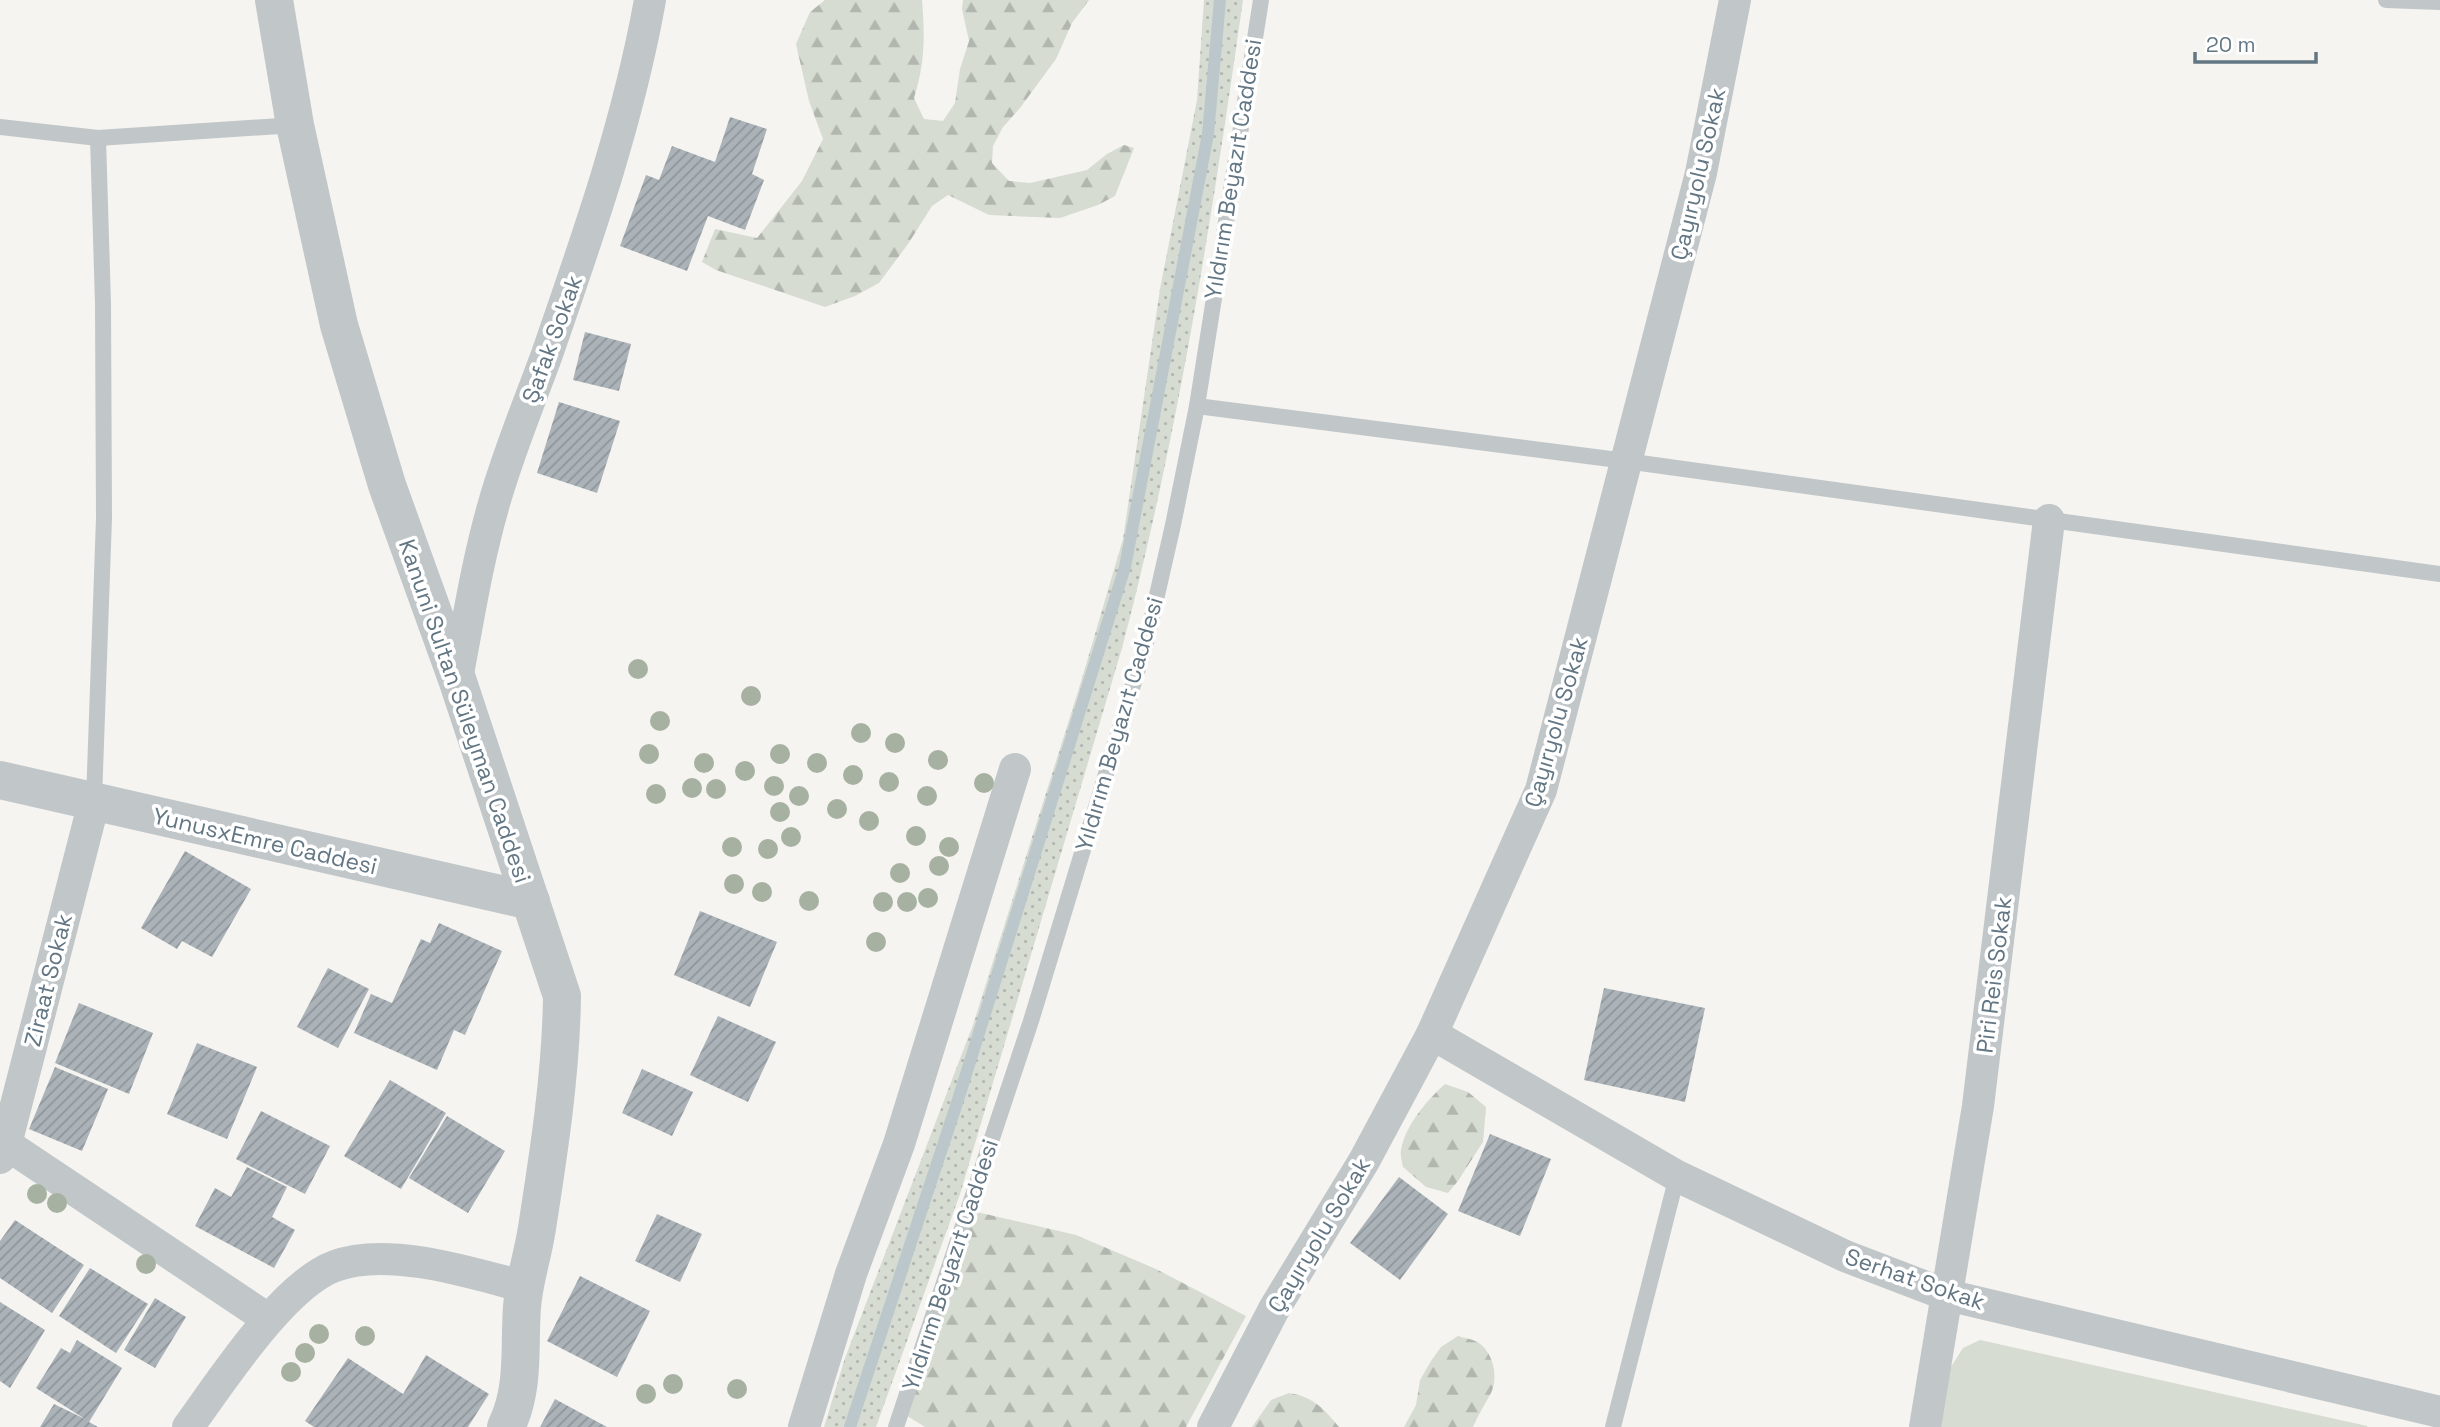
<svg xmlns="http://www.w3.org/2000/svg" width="2440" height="1427" font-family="'Space Grotesk',sans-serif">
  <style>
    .grass { fill: url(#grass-dots) }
    .forest { fill: url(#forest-firs) }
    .green { fill: #d6dcd1 }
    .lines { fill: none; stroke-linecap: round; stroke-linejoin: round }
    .stream { stroke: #bbc7cb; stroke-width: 12 }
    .building { fill: url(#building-hatch) }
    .service { stroke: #c1c6c8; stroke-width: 16 }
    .minor { stroke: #c1c6c8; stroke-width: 32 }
    .tertiary { stroke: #c1c6c8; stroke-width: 38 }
    .tree { fill: #a7b1a1 }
    .labels { text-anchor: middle; stroke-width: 7; stroke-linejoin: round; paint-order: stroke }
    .street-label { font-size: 23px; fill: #627683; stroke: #fff }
  </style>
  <defs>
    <pattern id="grass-dots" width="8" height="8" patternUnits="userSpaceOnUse" patternTransform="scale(1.75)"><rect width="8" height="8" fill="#d6dcd1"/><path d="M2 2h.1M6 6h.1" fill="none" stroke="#b1b7af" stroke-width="1.8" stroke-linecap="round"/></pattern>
    <pattern id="forest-firs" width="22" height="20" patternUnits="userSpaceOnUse" patternTransform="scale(1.75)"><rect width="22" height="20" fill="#d6dcd1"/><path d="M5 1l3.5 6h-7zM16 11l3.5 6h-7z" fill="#b1b7af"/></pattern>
    <pattern id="building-hatch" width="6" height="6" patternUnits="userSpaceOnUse" patternTransform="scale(1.75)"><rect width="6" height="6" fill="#abb3b8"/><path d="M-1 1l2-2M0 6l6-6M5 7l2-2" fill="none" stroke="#8f969b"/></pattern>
  </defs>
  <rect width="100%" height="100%" fill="#f5f4f0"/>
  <path class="grass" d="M1204,0H1243C1212,218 1178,436 1122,648L960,1194L876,1427H824L845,1358L973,1025L1080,685L1123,539L1160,289L1197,100Z"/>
  <g class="forest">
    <path d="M825,0H922C925,37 925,63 914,98L924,119L943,121L955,103L960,69L969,41L962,9L963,0H1089L1072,23L1056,59L1020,108L1003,127L993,146L992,163L1009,181L1030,183L1087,170L1107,154L1124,145L1134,148L1115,196L1098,205L1060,218L989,215L948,195L932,206L908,244L879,283L855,296L825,307L716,270L702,262L715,229L757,238L802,181L823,139L809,101L796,44L810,12Z"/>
    <path d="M1445,1084L1468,1092L1486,1107L1483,1142L1458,1181L1448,1193L1426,1187L1403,1167C1402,1162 1400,1155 1401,1150C1405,1126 1427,1100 1445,1084Z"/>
    <path d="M968,1210L1076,1235L1156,1269L1246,1316L1186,1427H925L901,1412Z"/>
    <path d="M1458,1336C1464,1338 1473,1339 1479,1343C1493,1353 1499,1377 1491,1393C1485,1404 1478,1415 1473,1427H1404L1416,1405L1420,1380L1431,1361L1441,1347Z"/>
    <path d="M1289,1393C1314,1397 1324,1409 1339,1427H1252L1271,1400Z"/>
  </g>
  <path class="green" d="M1980,1340L2367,1426L2368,1427H1940L1949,1370L1963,1348Z"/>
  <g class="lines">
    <path class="stream" d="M850,1427L957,1103L1125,567L1208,134L1220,0"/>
  </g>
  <g class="building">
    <path d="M730,117L767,129L752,174L764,180L745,230L708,216L687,271L620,246L646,175L659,180L672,146L715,162Z"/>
    <path d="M585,332L631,344L619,391L573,380Z"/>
    <path d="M559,402L620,421L597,493L537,473Z"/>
    <path d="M185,851L251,889L212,957L182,941L177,949L141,928Z"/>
    <path d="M700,911L777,942L750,1007L674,975Z"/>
    <path d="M439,923L502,951L465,1035L454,1030L437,1070L354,1033L371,994L392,1003L421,939L430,943Z"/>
    <path d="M328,968L369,989L338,1048L297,1027Z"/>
    <path d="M1604,988L1705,1008L1685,1102L1584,1080Z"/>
    <path d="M79,1003L153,1033L129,1094L55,1063Z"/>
    <path d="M718,1016L776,1042L748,1102L690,1075Z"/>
    <path d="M197,1043L257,1067L227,1139L167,1114Z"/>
    <path d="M55,1067L108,1089L82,1151L29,1129Z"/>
    <path d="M642,1069L693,1092L672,1136L622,1113Z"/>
    <path d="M390,1080L446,1113L401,1189L344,1156Z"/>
    <path d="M261,1111L330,1146L305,1194L236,1159Z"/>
    <path d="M447,1116L505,1151L468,1213L409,1178Z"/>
    <path d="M1490,1134L1551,1159L1520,1236L1458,1211Z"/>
    <path d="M247,1167L287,1187L272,1217L295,1230L274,1268L195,1226L215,1188L231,1197Z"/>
    <path d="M1399,1177L1448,1214L1400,1280L1350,1243Z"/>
    <path d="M657,1214L702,1234L680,1282L635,1261Z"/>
    <path d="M15,1220L84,1265L52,1313L0,1278V1241Z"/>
    <path d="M90,1268L148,1304L116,1353L59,1316Z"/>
    <path d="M580,1276L650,1311L617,1377L547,1341Z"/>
    <path d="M155,1298L186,1317L155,1368L124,1350Z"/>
    <path d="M0,1302L45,1330L10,1388L0,1381Z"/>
    <path d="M77,1340L122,1368L89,1422L98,1427H40L54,1404L85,1419L36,1388L61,1348L70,1353Z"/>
    <path d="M426,1355L489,1394L468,1427H314L305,1421L348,1358L403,1394Z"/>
    <path d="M555,1399L607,1427H540Z"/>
  </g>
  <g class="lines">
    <g class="service">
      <path d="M2386,0L2440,2"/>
      <path d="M0,127L98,138L295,125"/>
      <path d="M1197,406L1626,461L2440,574"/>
      <path d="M94,800L104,518L103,304L98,138"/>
      <path d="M896,1427L1031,1021L1147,639L1173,525L1197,406L1261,0"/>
      <path d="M1613,1427L1677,1176"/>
    </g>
    <g class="minor">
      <path d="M457,679C468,621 477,563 493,507C507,456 528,406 546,357C587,239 628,123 650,0"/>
      <path d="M1432,1034L1677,1176L1845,1256L1947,1295L2440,1412"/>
      <path d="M6,1144L268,1319"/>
      <path d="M0,1158L6,1144L94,802"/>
      <path d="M188,1427C221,1382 283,1285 335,1266C388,1246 472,1273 525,1287"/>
      <path d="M804,1427L851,1274L899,1144L1015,769"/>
      <path d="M1213,1427L1274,1309L1364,1161L1432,1034L1541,790L1701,173L1735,0"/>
      <path d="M1925,1427L1978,1106L2049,520"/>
    </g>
    <g class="tertiary">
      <path d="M274,0L295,125L339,325L387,485L457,679L562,996C561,1074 549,1151 537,1228C533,1255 524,1280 522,1307C519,1347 525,1389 506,1427"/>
      <path d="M0,780L531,901"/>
    </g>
  </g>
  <g class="tree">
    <circle cx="638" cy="669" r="10"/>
    <circle cx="751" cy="696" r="10"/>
    <circle cx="660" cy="721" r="10"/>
    <circle cx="861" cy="733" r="10"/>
    <circle cx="895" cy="743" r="10"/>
    <circle cx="649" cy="754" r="10"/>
    <circle cx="780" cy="754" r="10"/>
    <circle cx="938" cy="760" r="10"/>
    <circle cx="704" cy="763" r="10"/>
    <circle cx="817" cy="763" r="10"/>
    <circle cx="745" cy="771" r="10"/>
    <circle cx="853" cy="775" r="10"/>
    <circle cx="889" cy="782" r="10"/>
    <circle cx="984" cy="783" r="10"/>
    <circle cx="774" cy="786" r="10"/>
    <circle cx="692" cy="788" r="10"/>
    <circle cx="716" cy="789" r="10"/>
    <circle cx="656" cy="794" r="10"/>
    <circle cx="799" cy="796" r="10"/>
    <circle cx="927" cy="796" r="10"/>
    <circle cx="837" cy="809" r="10"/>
    <circle cx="780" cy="812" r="10"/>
    <circle cx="869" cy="821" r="10"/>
    <circle cx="916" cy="836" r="10"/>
    <circle cx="791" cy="837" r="10"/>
    <circle cx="732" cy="847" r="10"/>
    <circle cx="949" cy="847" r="10"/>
    <circle cx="768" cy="849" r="10"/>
    <circle cx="939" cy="866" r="10"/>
    <circle cx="900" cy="873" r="10"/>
    <circle cx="734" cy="884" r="10"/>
    <circle cx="762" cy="892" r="10"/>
    <circle cx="928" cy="898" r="10"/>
    <circle cx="809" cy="901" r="10"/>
    <circle cx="883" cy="902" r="10"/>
    <circle cx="907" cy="902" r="10"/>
    <circle cx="876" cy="942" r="10"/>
    <circle cx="37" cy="1194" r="10"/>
    <circle cx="57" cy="1203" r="10"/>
    <circle cx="146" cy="1264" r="10"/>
    <circle cx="319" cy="1334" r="10"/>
    <circle cx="365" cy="1336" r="10"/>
    <circle cx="305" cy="1353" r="10"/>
    <circle cx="291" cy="1372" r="10"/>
    <circle cx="673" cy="1384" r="10"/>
    <circle cx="737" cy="1389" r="10"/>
    <circle cx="646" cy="1394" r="10"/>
  </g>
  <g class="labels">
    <g class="street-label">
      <text transform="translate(1233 169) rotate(-81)" y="8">Yıldırım Beyazıt Caddesi</text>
      <text transform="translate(1698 174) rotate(-77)" y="8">Çayıryolu Sokak</text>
      <text transform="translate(552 339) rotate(-70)" y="8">Şafak Sokak</text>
      <text transform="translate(465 711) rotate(71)" y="8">Kanuni Sultan Süleyman Caddesi</text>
      <text transform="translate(1556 722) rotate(-74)" y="8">Çayıryolu Sokak</text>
      <text transform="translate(1119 724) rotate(-74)" y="8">Yıldırım Beyazıt Caddesi</text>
      <text transform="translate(265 841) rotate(13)" y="8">YunusxEmre Caddesi</text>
      <text transform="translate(1994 975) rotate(-83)" y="8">Piri Reis Sokak</text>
      <text transform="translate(48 980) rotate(-76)" y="8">Ziraat Sokak</text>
      <text transform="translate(1319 1235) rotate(-59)" y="8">Çayıryolu Sokak</text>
      <text transform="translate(950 1265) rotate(-72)" y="8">Yıldırım Beyazıt Caddesi</text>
      <text transform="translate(1915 1279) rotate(19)" y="8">Serhat Sokak</text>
    </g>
  </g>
  <path d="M2195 52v10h121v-10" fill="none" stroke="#627683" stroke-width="3.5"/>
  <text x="2206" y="52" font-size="21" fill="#627683" stroke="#ffffff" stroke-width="5" paint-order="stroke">20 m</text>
</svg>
